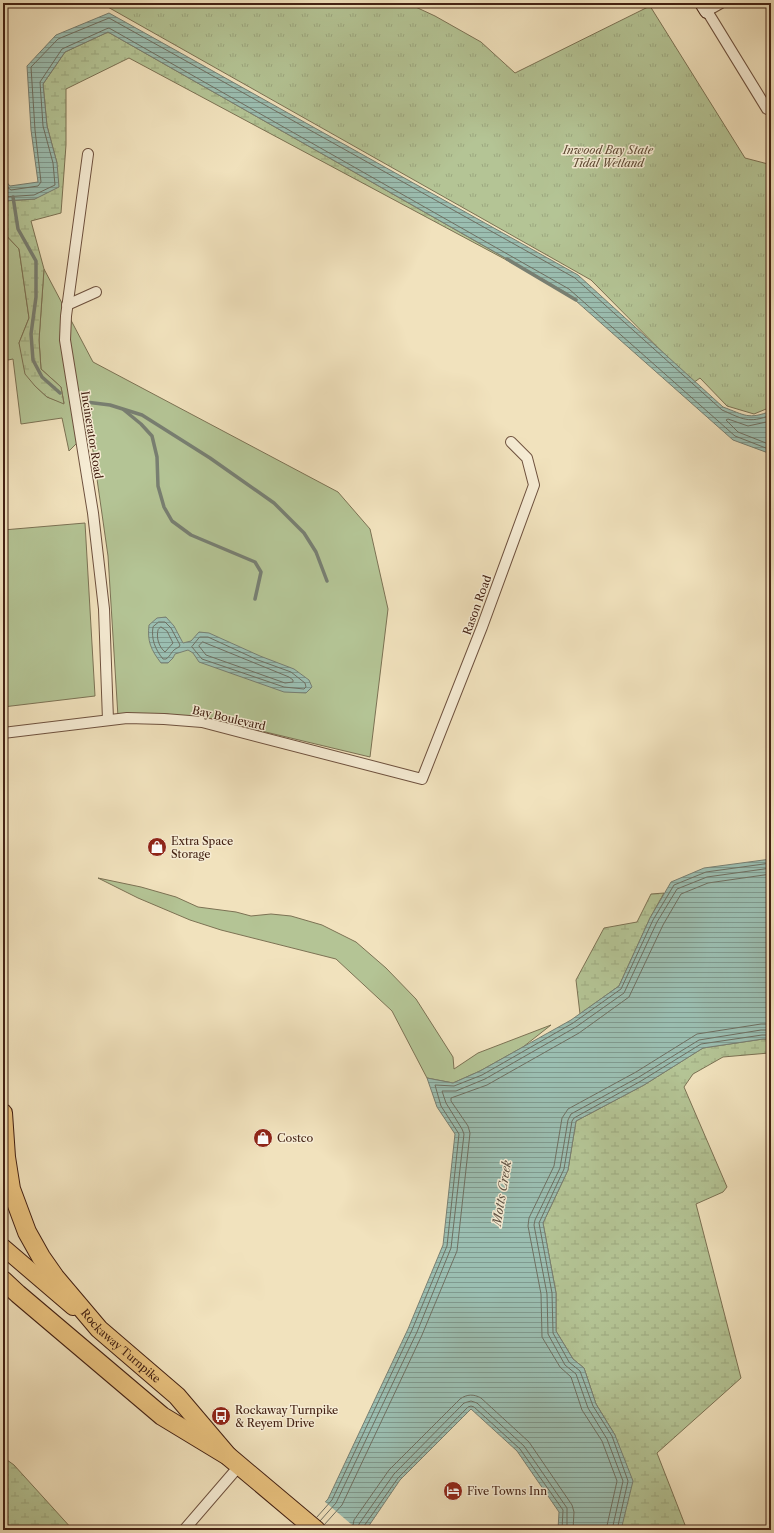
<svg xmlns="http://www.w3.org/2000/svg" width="774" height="1533" font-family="'Libre Caslon Text',serif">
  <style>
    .grass { fill: #b4c495; stroke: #7c7254 }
    .wetland { fill: url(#wetland-marsh); stroke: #7c7254 }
    .park { fill: url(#park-tufts); stroke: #7c7254 }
    .water { fill: url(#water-rules); stroke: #787f72 }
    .pier { fill: #f1e2bd }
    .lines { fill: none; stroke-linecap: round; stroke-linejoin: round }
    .shore { stroke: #6f7062; stroke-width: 1 }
    .stream { stroke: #787f72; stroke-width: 3.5 }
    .street-casing { stroke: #6e513e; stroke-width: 12 }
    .secondary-casing { stroke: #432113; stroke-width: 16 }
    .primary-casing { stroke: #432113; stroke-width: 18 }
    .highway-casing { stroke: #432113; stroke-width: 20 }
    .street { stroke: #f6ecd4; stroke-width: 10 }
    .secondary { stroke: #f6ecd4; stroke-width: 14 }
    .primary { stroke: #e8c17e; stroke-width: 16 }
    .highway { stroke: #e8c17e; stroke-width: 18 }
    .labels { text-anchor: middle; stroke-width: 3; stroke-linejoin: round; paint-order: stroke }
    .park-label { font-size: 11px; font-style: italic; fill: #5f4a34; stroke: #f6ecd4 }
    .street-label { font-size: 11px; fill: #432113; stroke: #f6ecd4 }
    .poi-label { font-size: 11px; fill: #432113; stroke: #f6ecd4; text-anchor: start }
    .water-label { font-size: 12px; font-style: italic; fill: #5d5042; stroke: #f6ecd4 }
  </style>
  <defs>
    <pattern id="wetland-marsh" width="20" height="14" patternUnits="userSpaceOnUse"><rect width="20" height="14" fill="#b4c495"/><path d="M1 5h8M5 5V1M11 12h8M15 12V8" fill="none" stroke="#9ca880"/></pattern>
    <pattern id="park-tufts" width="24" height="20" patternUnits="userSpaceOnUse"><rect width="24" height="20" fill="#b4c495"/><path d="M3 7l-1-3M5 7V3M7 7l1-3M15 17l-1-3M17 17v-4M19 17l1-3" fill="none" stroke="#9ca880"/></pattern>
    <pattern id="water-rules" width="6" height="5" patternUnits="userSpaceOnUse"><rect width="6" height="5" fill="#9bbeb1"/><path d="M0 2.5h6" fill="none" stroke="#809a8f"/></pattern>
  </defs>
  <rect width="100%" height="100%" fill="#f1e2bd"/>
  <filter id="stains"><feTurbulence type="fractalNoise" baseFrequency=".005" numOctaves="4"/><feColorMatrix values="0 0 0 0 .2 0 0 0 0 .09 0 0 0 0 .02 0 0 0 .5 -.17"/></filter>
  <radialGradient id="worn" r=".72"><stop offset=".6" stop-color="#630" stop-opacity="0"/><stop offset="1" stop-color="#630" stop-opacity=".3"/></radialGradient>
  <g class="grass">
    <path d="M3,232L19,249L29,318L19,343L35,386L47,397L64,403L61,387L41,369L39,340L44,269L93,362L338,492L370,529L388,609L370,757L253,729L167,714L118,717L108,556L90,430L69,451L62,418L21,424L13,359L3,361Z"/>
    <path d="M85,523L95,696L3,707V530Z"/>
    <path d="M98,878L141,887L176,897L198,907L236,912L251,916L271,914L291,916L322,925L356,942L386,968L416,999L453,1057L454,1069L478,1053L551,1025L523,1047L480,1071L453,1083L427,1078L392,1011L336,959L221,930L190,920L138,898Z"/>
  </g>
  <g class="wetland">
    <path d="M108,32L542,279L129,58L66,89V145L61,213L31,221L44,269L39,340L41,369L61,387L64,404L47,397L35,386L25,374L19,343L29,318L19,249L3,232V201L35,199L57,163L47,126L43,84L65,52Z"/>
    <path d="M664,893L650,918L619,986L580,1014L576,980L604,928L637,922L651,894Z"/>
    <path d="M763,1039H771V1050L769,1053L723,1057L693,1074L684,1087L727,1187L723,1192L696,1204L741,1378L657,1453L687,1530H621L615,1435L596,1404L584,1368L573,1359L556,1331V1293L543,1223L568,1170L576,1121L644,1085L703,1048Z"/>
    <path d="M3,1457L14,1465L73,1530H3Z"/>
  </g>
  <path class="park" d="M108,3H407L435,16L481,42L515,73L650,6L745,158L768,164L771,169V407L754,414L727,406L700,378L693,383L591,280L106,6Z"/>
  <g class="water">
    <path d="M109,13L578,275L723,407C745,415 748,420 771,411V454L733,440L567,293L108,32L65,52L43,84L47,126L57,163L59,187L35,199L3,201V178L10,186L38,182L31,130L27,66L56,35Z"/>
    <path d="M166,617L174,626L183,643L191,641L199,632L209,633L260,656L294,669L309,680L312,687L306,693L284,692L199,662L193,653L188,650L175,654L173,658L168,663H161C151,650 147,641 149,625L157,618Z"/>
    <path d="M771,859V1039H763L703,1048L644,1085L576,1121L568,1170L543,1223L556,1293V1331L573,1359L584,1368L596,1404L615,1435L633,1481L621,1530H558L559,1512L517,1451L471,1409L400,1480L366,1530H300L328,1499L408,1329L443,1245L455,1134L437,1107L427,1078L453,1083L480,1071L571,1020L619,986L650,918L671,882L704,868Z"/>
  </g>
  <path class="pier" d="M324,1501L358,1530H298Z"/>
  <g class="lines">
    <g class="shore">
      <path d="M3,184L11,190L38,186L41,182L35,130L31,67L58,39L109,18L575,278L722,410C743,419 748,424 771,415"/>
      <path d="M3,197L34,195L55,185L53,163L43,126L40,82L62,49L106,29L109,28L569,289L735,436L771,450"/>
      <path d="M771,421L748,426L728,419L726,420L738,432L771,445"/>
      <path d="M159,622H165L171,628L180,645L179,647C170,651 172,655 166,659H163C155,649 151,639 153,627Z"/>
      <path d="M161,627L167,631L173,643L165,652C159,647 156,638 158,630Z"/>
      <path d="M200,637H208L258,660L291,672L305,683L306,687L304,689L284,687L202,659L192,647Z"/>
      <path d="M203,642L289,677L293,680V682L285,683L206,655L199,646Z"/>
      <path d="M317,1517L332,1500L412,1330L447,1246L459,1134L441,1106L435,1085L454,1086L482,1075L573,1023L621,989L653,920L674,885L706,872L771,863"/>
      <path d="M320,1521L336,1503L417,1332L451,1248L464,1134L462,1129L446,1103L442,1091H456L485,1079L576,1027L624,993L657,922L677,889L707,877L771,868"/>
      <path d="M324,1525L342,1505L422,1335L457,1251L470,1133L468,1126L451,1101V1098L487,1085L579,1033L629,997L663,925L681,894L708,883L771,874"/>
      <path d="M352,1530L354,1520L389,1470L460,1399C467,1394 474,1394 481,1398L529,1442L572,1505L574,1512L573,1530"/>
      <path d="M358,1530L359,1524L394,1474L464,1403L471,1401L477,1403L524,1446L567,1508V1530"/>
      <path d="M363,1530L364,1526L398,1478L468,1407L471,1406L474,1407L520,1449L563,1510L562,1530"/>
      <path d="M606,1530L617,1481L602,1441L582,1410L571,1377L560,1367L542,1337L541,1294L528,1226L529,1218L554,1166L562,1118L568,1109L636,1072L697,1034L761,1024H771"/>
      <path d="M612,1530L623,1481L607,1439L588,1408L576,1374L565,1365L548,1334L547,1294L534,1225L535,1220L560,1168L568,1120L571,1114L639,1077L699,1040L761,1030H771"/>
      <path d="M617,1530L628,1481L612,1436L593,1406L580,1371L569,1362L553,1333L552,1293L539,1223L564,1169L572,1121L574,1118L641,1081L701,1044L762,1035H771"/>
    </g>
    <g class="stream">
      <path d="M13,197L18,229L36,261V297L31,334L33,360L42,377L60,393"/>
      <path d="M507,259L576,300"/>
      <path d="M86,402L110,405L142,415L210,458L274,503L304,533L316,552L327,581"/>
      <path d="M124,410L141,424L152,436L157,457L158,486L164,507L172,521L191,535L255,562L261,572L255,599"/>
    </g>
    <g class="street-casing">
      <g id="street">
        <path d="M721,3L707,11L767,109"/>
        <path d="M88,154L66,316L65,340L93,513L104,609L108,720"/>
        <path d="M67,305L96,292"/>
        <path d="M3,733L127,718L164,719L202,722L422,779L482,627L534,485L527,458L511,442"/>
        <path d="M184,1530L240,1465"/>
      </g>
    </g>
    <g class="secondary-casing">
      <path id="secondary" d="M702,3L707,11"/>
    </g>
    <g class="primary-casing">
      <path id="primary" d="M3,1247L73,1307"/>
    </g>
    <g class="highway-casing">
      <g id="highway">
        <path id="s1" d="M3,1113L6,1157L11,1189L27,1232L41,1257L55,1277L99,1329L177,1396L228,1456"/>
        <path d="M3,1280L18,1294L162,1416L228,1456L316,1530"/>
      </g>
    </g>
    <use href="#street" class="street"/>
    <use href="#secondary" class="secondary"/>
    <use href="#primary" class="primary"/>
    <use href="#highway" class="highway"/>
  </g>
  <defs>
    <g id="shop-disc" transform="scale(1)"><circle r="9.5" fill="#8f2418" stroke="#f6ecd4"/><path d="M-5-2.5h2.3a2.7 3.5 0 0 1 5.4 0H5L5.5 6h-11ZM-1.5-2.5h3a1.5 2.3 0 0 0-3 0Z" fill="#fff"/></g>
    <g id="bus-disc" transform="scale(1)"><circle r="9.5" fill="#8f2418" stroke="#f6ecd4"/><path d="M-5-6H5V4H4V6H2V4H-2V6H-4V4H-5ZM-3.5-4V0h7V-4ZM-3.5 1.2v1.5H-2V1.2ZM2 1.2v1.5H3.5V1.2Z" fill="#fff"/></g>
    <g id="hotel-disc" transform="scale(1)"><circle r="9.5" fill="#8f2418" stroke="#f6ecd4"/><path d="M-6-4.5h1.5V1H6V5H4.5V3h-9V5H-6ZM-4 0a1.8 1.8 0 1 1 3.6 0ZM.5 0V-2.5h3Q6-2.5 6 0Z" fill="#fff"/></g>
  </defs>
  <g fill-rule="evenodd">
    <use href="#shop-disc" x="157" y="847"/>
    <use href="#shop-disc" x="263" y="1138"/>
    <use href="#bus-disc" x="221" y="1416"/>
    <use href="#hotel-disc" x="453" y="1491"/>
  </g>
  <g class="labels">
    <g class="park-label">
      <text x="608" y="154">Inwood Bay State<tspan x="608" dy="13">Tidal Wetland</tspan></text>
    </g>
    <g class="street-label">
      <text transform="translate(92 435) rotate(81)" y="4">Incinerator Road</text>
      <text transform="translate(477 605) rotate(-70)" y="4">Rason Road</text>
      <text transform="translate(229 718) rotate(13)" y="4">Bay Boulevard</text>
      <text dy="4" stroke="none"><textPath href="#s1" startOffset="271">Rockaway Turnpike</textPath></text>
    </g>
    <g class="poi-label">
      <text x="171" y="845">Extra Space<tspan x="171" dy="13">Storage</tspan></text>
      <text x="277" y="1142">Costco</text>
      <text x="235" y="1414">Rockaway Turnpike<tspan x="235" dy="13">&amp; Reyem Drive</tspan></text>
      <text x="467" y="1495">Five Towns Inn</text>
    </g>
    <g class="water-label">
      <text transform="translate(502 1193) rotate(-81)" y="4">Motts Creek</text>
    </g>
  </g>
  <rect width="774" height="1533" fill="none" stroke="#f1e2bd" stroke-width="16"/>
  <rect x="4" y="4" width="766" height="1525" fill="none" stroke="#432113" stroke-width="2"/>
  <rect x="8" y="8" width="758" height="1517" fill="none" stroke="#432113"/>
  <rect width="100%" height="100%" filter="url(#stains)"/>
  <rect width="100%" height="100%" fill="url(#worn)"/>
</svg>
